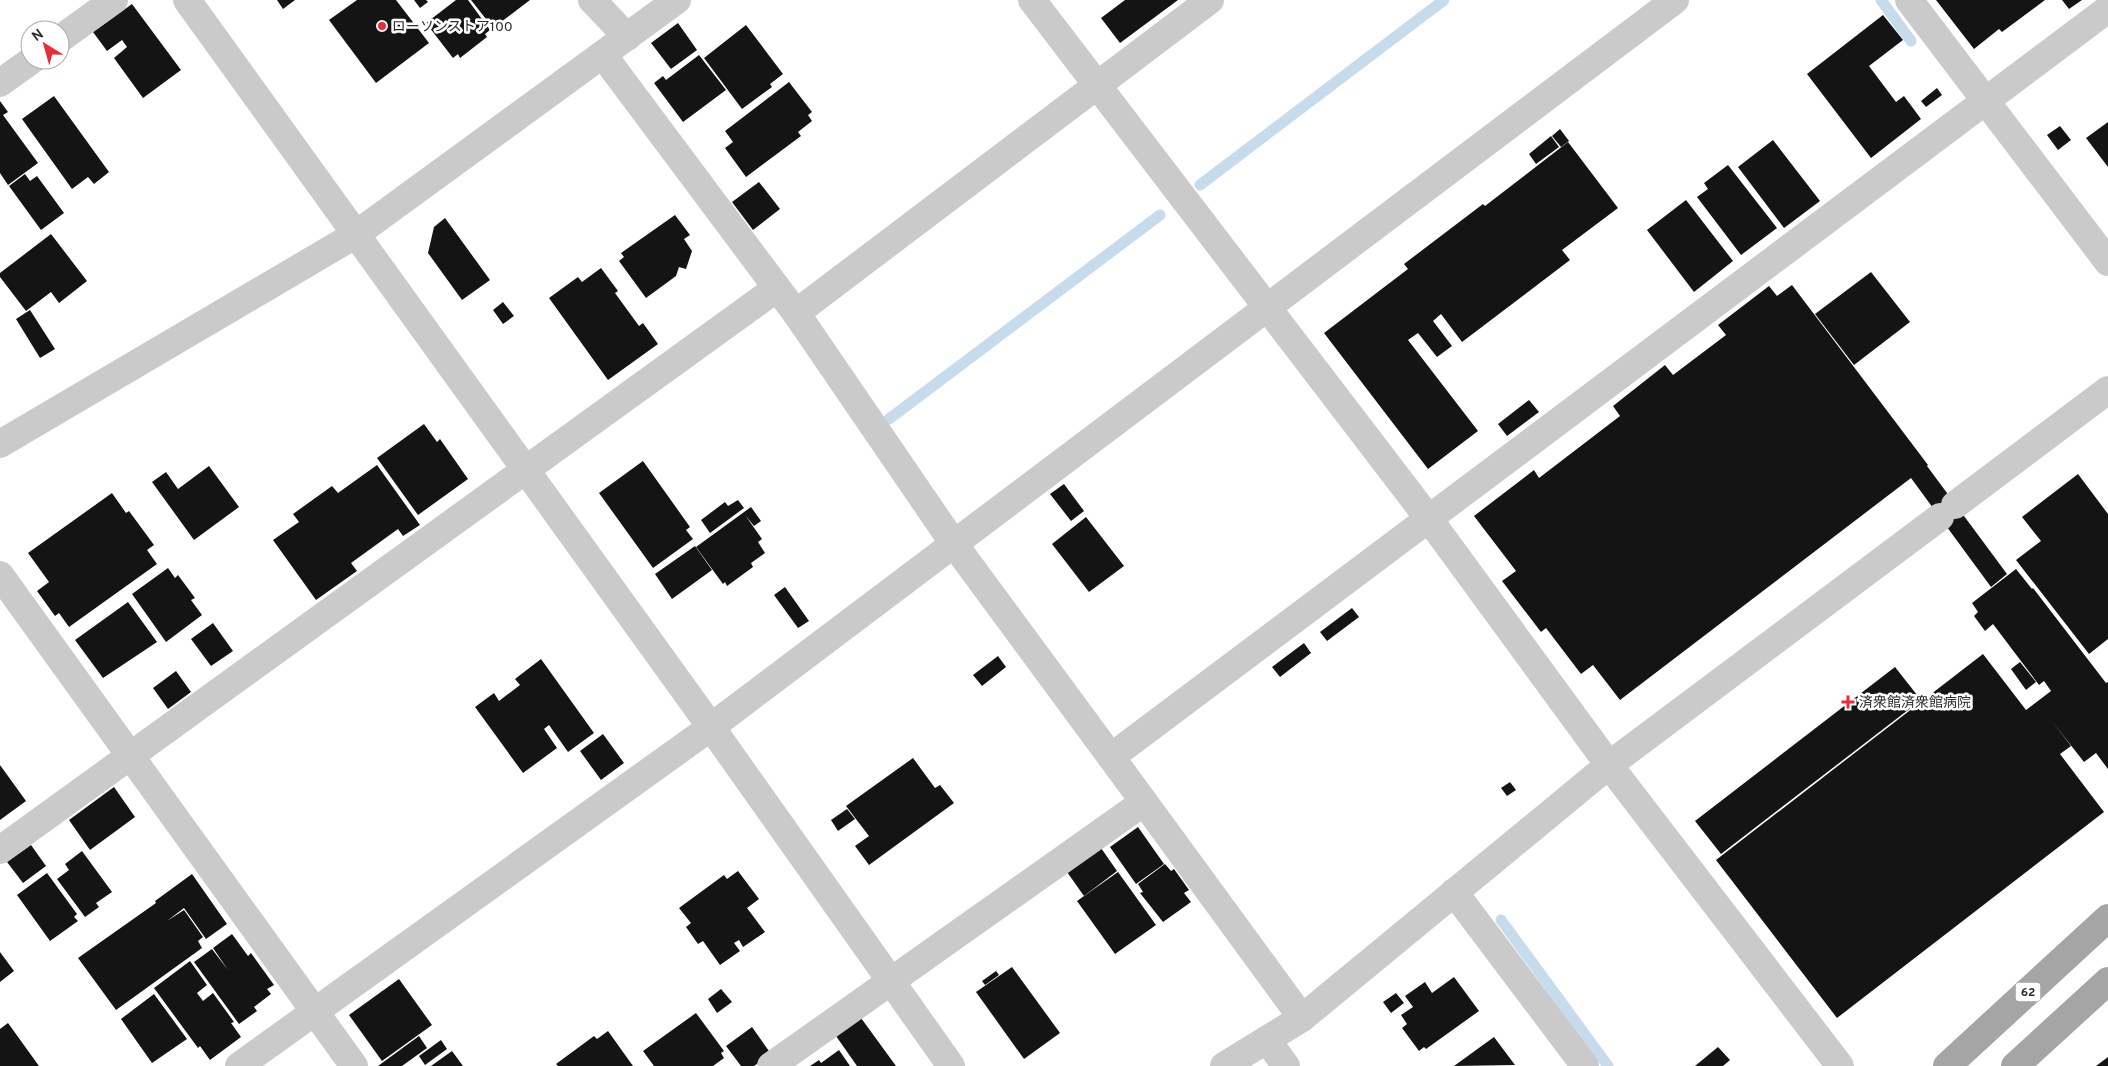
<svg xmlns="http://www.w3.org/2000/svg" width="2108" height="1066" font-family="Overpass,'Noto Sans JP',sans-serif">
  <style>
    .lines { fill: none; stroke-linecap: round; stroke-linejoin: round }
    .stream { stroke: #c6dcec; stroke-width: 11 }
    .building { fill: #141414 }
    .minor { stroke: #cacaca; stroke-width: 28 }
    .major { stroke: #a5a5a5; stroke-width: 28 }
    .poi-dot { fill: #e72d37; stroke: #fff; stroke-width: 2 }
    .labels { text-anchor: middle; stroke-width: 5; stroke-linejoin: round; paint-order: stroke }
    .shield { fill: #fff; stroke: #6c6c6c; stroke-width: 1 }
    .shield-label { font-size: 12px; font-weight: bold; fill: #2d2d2d }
    .poi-label { font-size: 14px; fill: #2d2d2d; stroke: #fff; text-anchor: start }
  </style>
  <rect width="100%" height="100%" fill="#fff"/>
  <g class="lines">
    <g class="stream">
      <path d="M1881,0L1911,41"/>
      <path d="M1200,185L1444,0"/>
      <path d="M889,419L1160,215"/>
      <path d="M1501,920L1608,1066"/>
    </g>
  </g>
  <g class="building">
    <path d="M277,0H295L283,9Z"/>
    <path d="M357,0H396L429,43L376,83L329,20Z"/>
    <path d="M414,0H426L428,2L420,8Z"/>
    <path d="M456,0H468L490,30L485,34L487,37L460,58L458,54L453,58L426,23Z"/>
    <path d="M471,0H530L493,28Z"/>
    <path d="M1125,0H1178L1120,43L1101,18Z"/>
    <path d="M1936,0H2045L2002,32L1999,29L1974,49Z"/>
    <path d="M2062,0H2082L2069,9Z"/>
    <path d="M132,4L181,70L143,98L114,58L127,47L122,40L107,51L93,32Z"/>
    <path d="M1883,15L1903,40L1869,66L1896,102L1904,96L1921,119L1871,158L1807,74Z"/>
    <path d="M678,23L697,50L671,69L651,43Z"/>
    <path d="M746,25L783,74L770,84L772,87L742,109L704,58Z"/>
    <path d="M699,55L726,90L683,122L654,83L663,76L666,80Z"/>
    <path d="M789,82L812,112L808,115L812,121L798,132L801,136L746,177L725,148L733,142L725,131Z"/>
    <path d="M1937,88L1942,95L1926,107L1921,101Z"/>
    <path d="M54,96L109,172L94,184L88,177L72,189L22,119Z"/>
    <path d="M0,101L8,112L3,115L38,163L8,185L0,173Z"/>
    <path d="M2108,122V167L2086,138Z"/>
    <path d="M2060,126L2071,140L2058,150L2047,135Z"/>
    <path d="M1560,129L1569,141L1561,147L1552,136Z"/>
    <path d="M1551,136L1559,147L1536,164L1529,154Z"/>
    <path d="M1773,140L1820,201L1784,228L1738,167Z"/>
    <path d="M1568,142L1618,208L1562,250L1570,260L1462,342L1441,314L1433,321L1452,346L1437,357L1418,333L1408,340L1478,431L1428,469L1324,333L1408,269L1404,264L1483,204L1485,206Z"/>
    <path d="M1728,165L1777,228L1741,255L1697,197L1708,189L1704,183Z"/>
    <path d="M25,174L30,181L37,176L64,213L41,230L9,186Z"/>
    <path d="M759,182L780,209L753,230L732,202Z"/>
    <path d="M1686,200L1733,261L1694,292L1647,230Z"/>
    <path d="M675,215L690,235L684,239L692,251L686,269L679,267L676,276L646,298L619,261L624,257L621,253Z"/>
    <path d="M445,218L490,280L462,300L428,253L434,227Z"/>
    <path d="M51,234L87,281L59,303L51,292L26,311L0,277V273Z"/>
    <path d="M601,268L618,291L615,293L639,326L643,323L658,344L608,380L549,298L578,277L582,282Z"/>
    <path d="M1871,272L1910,322L1854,365L1815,314Z"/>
    <path d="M1792,285L1928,465L1927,466L2007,574L1991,587L1911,478L1620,700L1593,665L1581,674L1546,628L1541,632L1502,581L1516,571L1474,516L1534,470L1539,478L1620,416L1613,406L1665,365L1673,375L1726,335L1718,325L1769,286L1777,296Z"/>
    <path d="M503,302L514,316L503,324L493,310Z"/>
    <path d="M30,310L55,349L40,358L16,319Z"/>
    <path d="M1529,400L1539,412L1507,436L1498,424Z"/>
    <path d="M424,424L437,442L440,439L468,479L418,515L377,458Z"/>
    <path d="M643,461L690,527L686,530L693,539L653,568L599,493Z"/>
    <path d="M377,465L420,525L403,536L398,529L351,563L357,571L316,600L273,540L299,522L293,514L332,486L338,493Z"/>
    <path d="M209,466L239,507L194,540L152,482L166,472L178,489Z"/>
    <path d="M2078,474L2108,514V639L2089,654L2016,560L2041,541L2022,517Z"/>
    <path d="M1064,484L1084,511L1071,521L1050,494Z"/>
    <path d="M112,493L126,513L129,511L154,545L147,550L157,564L69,627L59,613L55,616L37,591L49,582L28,553Z"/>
    <path d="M738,500L744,508L710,533L701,520L725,502L728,506Z"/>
    <path d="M751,507L761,521L754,526L745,515L762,539L758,542L765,553L751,563L753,567L727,586L725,582L723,584L696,547Z"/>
    <path d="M1086,517L1124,566L1089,592L1052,544Z"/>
    <path d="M695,546L712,570L672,599L655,574Z"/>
    <path d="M168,568L175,578L178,575L195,598L191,600L202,615L166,642L132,594Z"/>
    <path d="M2016,569L2032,589L2033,588L2106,683L2108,682V769L2096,753L2084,762L2051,720L2071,746L2060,754L2104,812L1837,1018L1716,860L1983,654L2026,710L2051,691L2044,681L2039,685L1993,624L1985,631L1974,616L1978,612L1972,603Z"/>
    <path d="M785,587L809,621L798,628L774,595Z"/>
    <path d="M128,602L157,642L103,678L75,640Z"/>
    <path d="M1352,608L1359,617L1327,641L1320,632Z"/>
    <path d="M213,623L233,651L211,666L191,639Z"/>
    <path d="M1304,643L1311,653L1280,677L1272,667Z"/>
    <path d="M998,656L1006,667L982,686L973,675Z"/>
    <path d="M541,659L594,733L568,752L549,725L544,729L557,748L523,773L475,707L494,693L499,701L520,685L515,679Z"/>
    <path d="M2020,662L2036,682L2026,690L2011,669Z"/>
    <path d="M1895,667L1921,700L1721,854L1695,821Z"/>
    <path d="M176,671L191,692L168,709L153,688Z"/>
    <path d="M603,734L624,763L601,780L580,751Z"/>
    <path d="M913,758L935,788L940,785L954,803L869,865L855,846L869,836L846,806Z"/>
    <path d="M0,765L26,801L0,820Z"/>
    <path d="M1510,782L1516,790L1507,796L1501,788Z"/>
    <path d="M114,787L135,817L90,850L69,820Z"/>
    <path d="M847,809L855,819L838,831L831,820Z"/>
    <path d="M1138,827L1164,864L1136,884L1110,847Z"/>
    <path d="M31,845L46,866L23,883L7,862Z"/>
    <path d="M1101,848L1117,871L1084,896L1067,872Z"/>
    <path d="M82,851L112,892L96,903L99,907L85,917L57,879L69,870L65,864Z"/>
    <path d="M1165,864L1171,871L1174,869L1189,890L1184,893L1191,902L1163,922L1140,893L1143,892L1138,884Z"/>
    <path d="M738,871L759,899L747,908L765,932L743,947L739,940L734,943L740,951L720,965L703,941L698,944L686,927L691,923L679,908L724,875L727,879Z"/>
    <path d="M1118,872L1156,925L1115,954L1077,901Z"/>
    <path d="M47,873L77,914L74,917L78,921L50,941L17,895Z"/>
    <path d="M192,874L227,924L206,939L184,908L167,921L184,910L203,937L198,941L202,948L116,1010L78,958L156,903L155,901Z"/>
    <path d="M232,934L248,956L251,953L274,985L267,989L271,994L254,1007L257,1011L239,1024L194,962L212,949L228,970L213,948Z"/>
    <path d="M0,952L14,971L0,982Z"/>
    <path d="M190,961L207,985L197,993L203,1001L213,993L234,1022L231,1023L241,1037L210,1060L200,1046L198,1048L154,988Z"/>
    <path d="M1012,967L1060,1033L1024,1059L976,992Z"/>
    <path d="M996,971L999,975L985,985L982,981Z"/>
    <path d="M1454,977L1479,1011L1426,1049L1424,1047L1419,1051L1402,1028L1407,1024L1401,1015L1413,1007L1405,996L1425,982L1432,993Z"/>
    <path d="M399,979L432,1025L382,1061L349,1015Z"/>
    <path d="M721,989L732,1002L717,1013L708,999Z"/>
    <path d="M1396,993L1404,1003L1391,1013L1383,1002Z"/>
    <path d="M154,994L187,1039L152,1063L121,1019Z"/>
    <path d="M696,1013L724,1051L721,1053L724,1058L713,1066H654L643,1051Z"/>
    <path d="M861,1018L896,1066H857L836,1036Z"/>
    <path d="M8,1023L39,1066H0V1029Z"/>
    <path d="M752,1027L771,1054L754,1066H741L726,1046Z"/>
    <path d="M608,1031L633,1066H558L556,1064L594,1036L597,1039Z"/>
    <path d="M419,1036L427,1048L402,1066H378Z"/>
    <path d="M1494,1037L1515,1065L1454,1066Z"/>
    <path d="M441,1040L447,1049L425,1065L419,1056Z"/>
    <path d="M1718,1047L1730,1060L1723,1066H1695Z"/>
    <path d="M839,1050L850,1066H810L819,1060L821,1063Z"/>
    <path d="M452,1051L463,1066H431Z"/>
    <path d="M2108,1057V1066H2096Z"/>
  </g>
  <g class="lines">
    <g class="minor">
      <path d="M187,0L711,727L951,1066"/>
      <path d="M592,0L627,37"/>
      <path d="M1032,0L1429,519L1609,765L1840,1066"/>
      <path d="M1909,0L2108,262"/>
      <path d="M60,39L114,0"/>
      <path d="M603,55L777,288"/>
      <path d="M0,83L32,60"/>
      <path d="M796,313L954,544L1111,757"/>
      <path d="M0,444L355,235L677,0"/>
      <path d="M1955,505L2108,390"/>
      <path d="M0,575L354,1066"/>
      <path d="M1144,802L1302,1018"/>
      <path d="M0,850L777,288L796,313L1210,0"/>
      <path d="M1454,892L1585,1066"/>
      <path d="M1267,1040L1286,1066"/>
      <path d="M239,1066L711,727L1675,0"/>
      <path d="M771,1066L1144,802L1111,757L2108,9"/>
      <path d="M1224,1066L1302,1018L1609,765L1940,517"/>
    </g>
    <g class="major">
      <path d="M1947,1066L2108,918"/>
      <path d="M2015,1066L2108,981"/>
    </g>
  </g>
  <g class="poi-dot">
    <circle cx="382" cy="26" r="5"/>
    <path d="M1845.5 694.5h5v5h5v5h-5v5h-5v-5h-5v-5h5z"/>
  </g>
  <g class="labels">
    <rect class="shield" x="2015.5" y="982.5" width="25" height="19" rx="4"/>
    <g class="shield-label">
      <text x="2028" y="996">62</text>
    </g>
    <g class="poi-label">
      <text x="392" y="31">ローソンストア100</text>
      <text x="1859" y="707">済衆館済衆館病院</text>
    </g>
  </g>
  <g transform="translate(45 45) rotate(323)"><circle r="24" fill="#ffffff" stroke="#ababab"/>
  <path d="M0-4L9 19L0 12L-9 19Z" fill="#e72d37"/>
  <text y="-8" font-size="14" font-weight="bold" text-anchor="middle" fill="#2d2d2d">N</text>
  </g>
</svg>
